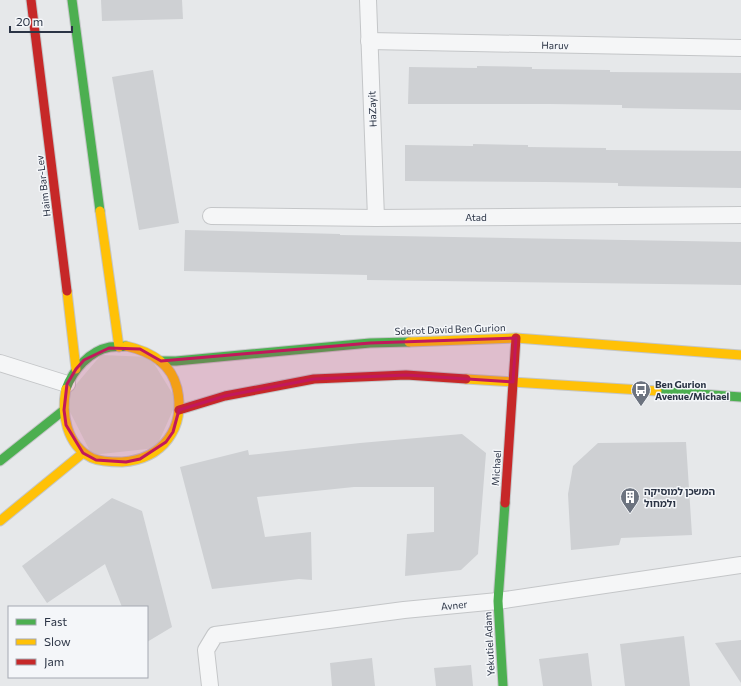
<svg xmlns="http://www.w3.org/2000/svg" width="741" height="686" font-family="Commissioner,'Noto Sans Hebrew',sans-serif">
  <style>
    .green { fill: #d6ded6 }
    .building { fill: #ced0d3 }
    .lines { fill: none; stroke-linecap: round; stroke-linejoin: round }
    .street-casing { stroke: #c4c6c8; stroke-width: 18 }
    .fast-casing { stroke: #c4c6c8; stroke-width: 11 }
    .slow-casing { stroke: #c4c6c8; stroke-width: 11 }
    .jam-casing { stroke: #c4c6c8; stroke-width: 11 }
    .street { stroke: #f5f6f7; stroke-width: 16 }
    .fast { stroke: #4caf50; stroke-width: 9 }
    .slow { stroke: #ffc107; stroke-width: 9 }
    .jam { stroke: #c62828; stroke-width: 9 }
    .marked { fill: #c2185b; fill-opacity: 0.2; stroke: #c2185b; stroke-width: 3; stroke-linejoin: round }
    .labels { text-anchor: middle; stroke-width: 3; stroke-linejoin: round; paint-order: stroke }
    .street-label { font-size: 10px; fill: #2b3445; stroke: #f4f6f9 }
    .poi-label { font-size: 10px; font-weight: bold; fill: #2b3445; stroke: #f4f6f9; text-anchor: start }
  </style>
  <rect width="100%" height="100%" fill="#e6e8ea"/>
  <path class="green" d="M101,355L150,357L177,401L156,448L92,455L67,406L68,394Z"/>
  <g class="building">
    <path d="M101,0H182L183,19L102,21Z"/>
    <path d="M477,66L532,67V69L610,70V72L741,73V110L622,108V105L550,104H408L409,67L477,68Z"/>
    <path d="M153,70L179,223L139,230L112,77Z"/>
    <path d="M473,144L528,145V147L606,148V150L741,151V188L618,186V183L546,182L405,181V145L473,146Z"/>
    <path d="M185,230L340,234V235L741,242V285L367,280V275L184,271Z"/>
    <path d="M462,434L486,453L478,554L461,570L405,576L407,534L434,532V487H354L257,497L265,537L311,532L312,580L299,579L212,589L180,467L248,450L249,455L360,443Z"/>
    <path d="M686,442L692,535L621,538L619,545L571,550L568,494L573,466L598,443Z"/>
    <path d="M112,498L142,511L172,627L147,642V607H122L105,564L47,603L22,566Z"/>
    <path d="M684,636L690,686H625L620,644Z"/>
    <path d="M741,640V683L715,643Z"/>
    <path d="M588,653L592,686H543L539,659Z"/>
    <path d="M372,658L375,686H332L330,663Z"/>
    <path d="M471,665L473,686H436L434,668Z"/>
  </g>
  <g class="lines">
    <g class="street-casing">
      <g id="street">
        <path d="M368,0L376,218"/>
        <path d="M369,41L741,48"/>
        <path d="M211,216L376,218L741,215"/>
        <path d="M0,363L67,384"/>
        <path d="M210,686L206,650L215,635L404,610L498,601L741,565"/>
      </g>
    </g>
    <g class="fast-casing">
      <g id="fast">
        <path d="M72,0L100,211"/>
        <path d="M160,361H176L370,343L409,342"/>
        <path d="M66,389C73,370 89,351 110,347C115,346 121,347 126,346"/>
        <path d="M657,391L741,397"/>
        <path d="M0,461L64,410"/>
        <path d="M503,686L498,601L505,503"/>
      </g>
    </g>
    <g class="slow-casing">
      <g id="slow">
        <path d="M100,211L119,347"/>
        <path d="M67,291L76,369"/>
        <path d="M409,342L516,338L741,355"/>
        <path d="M466,379L657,391"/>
        <path d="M66,389C61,413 66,445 92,458C101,462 112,462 122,462C163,459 186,428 177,388C171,363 149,351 126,346"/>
        <path d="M0,521L83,453"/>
      </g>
    </g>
    <g class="jam-casing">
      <g id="jam">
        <path d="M31,0L67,291"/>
        <path d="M179,410L225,396L314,379L406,375L466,379"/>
        <path d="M505,503L516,338"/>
      </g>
    </g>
    <use href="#street" class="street"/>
    <use href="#fast" class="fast"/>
    <use href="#slow" class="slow"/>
    <use href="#jam" class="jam"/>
  </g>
  <path class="marked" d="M516,338L513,382L406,375L314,379L225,396L179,410L173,432L166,442L140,459L126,462L96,460L83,453L66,425L64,410L67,384L76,369L84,360L109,348L140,349L161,361L370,343Z"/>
  <defs>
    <g id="bus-pin" transform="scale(1)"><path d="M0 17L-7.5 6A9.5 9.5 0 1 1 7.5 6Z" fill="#6c737f" stroke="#f4f6f9"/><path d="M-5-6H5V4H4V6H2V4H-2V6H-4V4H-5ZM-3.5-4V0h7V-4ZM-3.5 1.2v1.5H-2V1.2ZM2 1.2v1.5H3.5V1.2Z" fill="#fff"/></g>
    <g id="building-pin" transform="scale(1)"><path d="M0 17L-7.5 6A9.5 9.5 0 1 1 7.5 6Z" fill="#6c737f" stroke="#f4f6f9"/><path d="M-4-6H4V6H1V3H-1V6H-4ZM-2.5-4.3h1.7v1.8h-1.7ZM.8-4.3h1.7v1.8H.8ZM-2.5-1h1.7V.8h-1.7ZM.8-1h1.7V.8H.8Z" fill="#fff"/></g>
  </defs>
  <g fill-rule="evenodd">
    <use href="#bus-pin" x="641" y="390"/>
    <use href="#building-pin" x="630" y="497"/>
  </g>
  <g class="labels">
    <g class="street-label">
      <text transform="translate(555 45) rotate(1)" y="4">Haruv</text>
      <text transform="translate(372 109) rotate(-92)" y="4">HaZayit</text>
      <text transform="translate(43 186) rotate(-97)" y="4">Haim Bar-Lev</text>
      <text x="476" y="221">Atad</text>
      <text transform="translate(450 329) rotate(-2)" y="4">Sderot David Ben Gurion</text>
      <text transform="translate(496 468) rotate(-86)" y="4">Michael</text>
      <text transform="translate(454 605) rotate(-6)" y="4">Avner</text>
      <text transform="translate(489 644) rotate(-93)" y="4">Yekutiel Adam</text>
    </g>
    <g class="poi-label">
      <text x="655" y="388">Ben Gurion<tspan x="655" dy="12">Avenue/Michael</tspan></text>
      <text x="644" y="495">המשכן למוסיקה<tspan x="644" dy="12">ולמחול</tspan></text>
    </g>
  </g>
  <rect x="8" y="606" width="140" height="72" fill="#f4f6f9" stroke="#a4a8b1"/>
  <rect x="16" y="619" width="20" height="6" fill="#4caf50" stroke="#a4a8b1"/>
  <text x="44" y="626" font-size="12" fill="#2b3445">Fast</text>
  <rect x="16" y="639" width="20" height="6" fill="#ffc107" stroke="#a4a8b1"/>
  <text x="44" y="646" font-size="12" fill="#2b3445">Slow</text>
  <rect x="16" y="659" width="20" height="6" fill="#c62828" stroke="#a4a8b1"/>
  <text x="44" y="666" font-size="12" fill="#2b3445">Jam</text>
  <path d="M10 26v6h62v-6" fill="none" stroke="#2b3445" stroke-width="2"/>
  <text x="16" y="26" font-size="12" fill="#2b3445" stroke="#f4f6f9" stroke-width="3" paint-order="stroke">20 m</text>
</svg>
